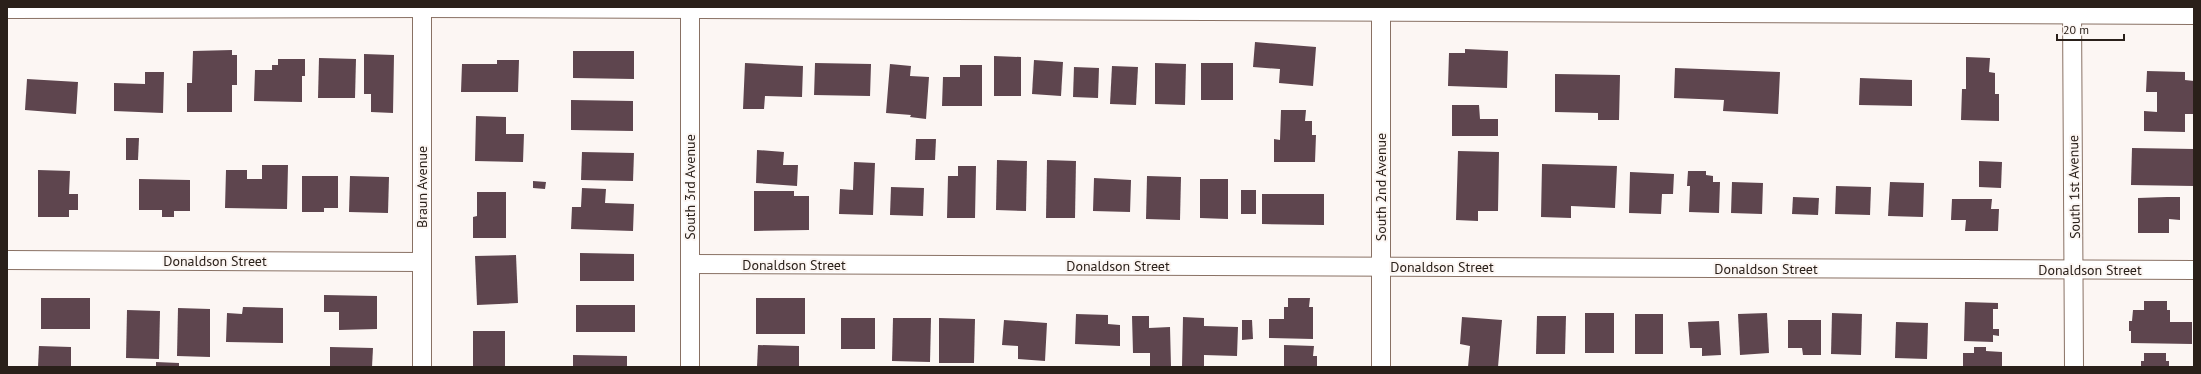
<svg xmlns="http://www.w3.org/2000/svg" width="2201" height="374" font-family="'PT Sans',sans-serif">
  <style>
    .building { fill: #5e454e }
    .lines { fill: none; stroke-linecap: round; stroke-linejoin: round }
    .minor-casing { stroke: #897164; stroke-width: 20 }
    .minor { stroke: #fff; stroke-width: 18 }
    .labels { text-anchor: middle; stroke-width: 4; stroke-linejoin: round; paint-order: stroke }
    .street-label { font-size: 14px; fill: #2a201a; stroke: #fcf6f3 }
  </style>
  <rect width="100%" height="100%" fill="#fcf6f3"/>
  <g class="building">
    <path d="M1255,42L1316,47L1313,86L1279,83L1280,69L1253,67Z"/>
    <path d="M1465,49L1508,51L1507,88L1448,86L1449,53H1465Z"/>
    <path d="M232,50V55H237V85H232V112H187V83H192L193,51Z"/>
    <path d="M573,51H634V79L573,78Z"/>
    <path d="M364,54L394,55L393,113L371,112V94H364Z"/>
    <path d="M994,56L1021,57V96H994Z"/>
    <path d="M1966,57L1990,58L1989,72L1995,73V94H1999V121L1961,120L1962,89H1966Z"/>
    <path d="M319,58L356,59L355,98H318Z"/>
    <path d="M278,59H305V76H302V102L254,101L255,70H272V65H278Z"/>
    <path d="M497,60H519L518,92H461L462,64H497Z"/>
    <path d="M1034,60L1063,62L1061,96L1032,94Z"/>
    <path d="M745,63L803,66L802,97L765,96L764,109H743Z"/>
    <path d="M815,63L871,64L870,96L814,95Z"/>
    <path d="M1155,63L1186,64L1185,105L1155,104Z"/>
    <rect x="1201" y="63" width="32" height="37"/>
    <path d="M890,64L911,66L910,76L929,77L926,119L910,117L911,115L886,113Z"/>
    <path d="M960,65H982V106H942L943,77H960Z"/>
    <path d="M1112,66L1138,67L1136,105L1110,104Z"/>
    <path d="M1074,67L1099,68L1098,98L1073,97Z"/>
    <path d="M1675,68L1780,72L1778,114L1723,111L1724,100L1674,98Z"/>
    <path d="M2147,71L2185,72V80L2194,81V114H2185V132L2144,131V111L2157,112V92H2146Z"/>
    <path d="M145,72H164L163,113L114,111V83L145,84Z"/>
    <path d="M1555,74L1620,75L1619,120H1598V113L1555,112Z"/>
    <path d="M1860,78L1912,80V106L1859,105Z"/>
    <path d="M27,79L78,82L76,114L25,110Z"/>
    <path d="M571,100L633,101V131L571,130Z"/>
    <path d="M1452,105H1479L1480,119H1498V136H1452Z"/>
    <path d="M1281,110H1306L1305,121H1312V135H1316L1315,162H1274V139L1280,140Z"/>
    <path d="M476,116L506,117V134H524L523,162L475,161Z"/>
    <path d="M126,138H139L138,160H126Z"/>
    <path d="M916,139H936L935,160H915Z"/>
    <path d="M2132,148L2194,149V186L2131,185Z"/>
    <path d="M757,150L784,152L783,165H798L797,186L756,183Z"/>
    <path d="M1458,151L1499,152L1498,211H1478V221L1456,220Z"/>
    <path d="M582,152L634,153L633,181L581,180Z"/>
    <path d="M997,160L1027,161L1026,211L996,210Z"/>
    <path d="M1047,160L1076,161L1075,218H1046Z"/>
    <path d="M1979,161L2002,162L2001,188L1979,187Z"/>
    <path d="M854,162L875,163L873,215L839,214L840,189L853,190Z"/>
    <path d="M1542,164L1617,166L1615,208L1571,206V218L1541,217Z"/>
    <path d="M262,165H288L287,209L225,208L226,170H247V179H262Z"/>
    <path d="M958,166H976L975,218H947L948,176H958Z"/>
    <path d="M38,170L70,171L69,194H78V210H69V217H38Z"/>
    <path d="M1688,171H1706V175L1713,176V182H1720L1719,213L1689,212L1690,186H1687Z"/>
    <path d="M1630,172L1674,174L1673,194H1662L1661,214L1629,213Z"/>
    <path d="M302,176H338V208H324V212H302Z"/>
    <path d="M350,176L389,177L388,213L349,212Z"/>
    <path d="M1147,176L1181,177L1180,220L1146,219Z"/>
    <path d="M1094,178L1131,180L1130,212L1093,211Z"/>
    <path d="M139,179L190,180V211H174V217H162V210H139Z"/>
    <path d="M1200,179H1228V219L1200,218Z"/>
    <path d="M533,181L546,182L545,189L533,188Z"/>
    <path d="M1732,182L1763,183L1762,214L1731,213Z"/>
    <path d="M1890,182L1924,183L1923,217L1888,216Z"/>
    <path d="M1836,186L1871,187L1870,215L1835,214Z"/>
    <path d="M891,187L924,188L923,216L890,215Z"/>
    <path d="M582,188L606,189L605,203L634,204L633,231L571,229L572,207H581Z"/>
    <rect x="1241" y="190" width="15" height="24"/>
    <path d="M754,191H794V196H809V230L754,231Z"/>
    <path d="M477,192H506V238H473V217L477,216Z"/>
    <path d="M1262,194H1324V225L1262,224Z"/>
    <path d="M1793,197L1819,198L1818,215L1792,214Z"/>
    <path d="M2167,197H2180V220L2169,219V233H2138V198Z"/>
    <path d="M1952,199H1992L1991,209H1999L1998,231H1965L1966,220H1951Z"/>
    <path d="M580,253L634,254V281H580Z"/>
    <path d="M516,255L518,303L477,305L475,256Z"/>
    <path d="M324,295L377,296V329L339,330V312H324Z"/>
    <rect x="41" y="298" width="49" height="31"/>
    <rect x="756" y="298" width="49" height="36"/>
    <path d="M1288,298H1310L1309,307H1313V339L1269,338V319H1284V307H1288Z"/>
    <path d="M2144,301H2167V310H2170V322H2192V344L2131,343V331H2129V321H2132L2133,310H2144Z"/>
    <path d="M1965,302L1998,303V309H1993V329H1999V336L1993,335V342L1964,341Z"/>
    <rect x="576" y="305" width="59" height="27"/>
    <path d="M243,307L283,308V343L226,342L227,313L242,314Z"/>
    <path d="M178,308L210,309V357L177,356Z"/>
    <path d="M127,310L160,311L159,359L126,358Z"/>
    <rect x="1585" y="313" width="29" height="40"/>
    <path d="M1767,313L1769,353L1740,355L1738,314Z"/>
    <path d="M1832,313L1862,314L1861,355L1831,354Z"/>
    <path d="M1076,314L1108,315V324L1120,325V346L1075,344Z"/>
    <rect x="1635" y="314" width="28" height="40"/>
    <path d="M1132,316H1149V328L1170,327L1171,367H1150V353H1133Z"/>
    <path d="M1537,316H1566L1565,354H1536Z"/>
    <path d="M1183,317L1204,318V326L1238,327L1237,356L1204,355V367H1182Z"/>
    <path d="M1462,317L1502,320L1498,367H1468L1470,346L1460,344Z"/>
    <rect x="841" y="318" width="34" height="31"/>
    <path d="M893,318H931L930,362L892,361Z"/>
    <path d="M939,318L975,319L974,363H939Z"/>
    <path d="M1004,320L1047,323L1045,361L1018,359V346L1002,345Z"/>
    <path d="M1242,320H1252L1253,339L1242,340Z"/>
    <path d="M1788,320H1821V355H1803L1802,348H1788Z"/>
    <path d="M1719,321L1721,355L1702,356V348H1690L1688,322Z"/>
    <path d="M1896,322L1928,323L1927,359L1895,358Z"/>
    <rect x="473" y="331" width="32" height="36"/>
    <path d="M758,345L799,346V367H757Z"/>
    <path d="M1284,345L1314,346L1313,356H1317V366L1284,367Z"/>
    <path d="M39,346L71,347V367H38Z"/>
    <path d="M330,347L373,348L372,367H330Z"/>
    <path d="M1974,347H1986V351L2002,352V367H1963V353H1974Z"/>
    <path d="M2144,353H2166V361H2169V367H2141V361H2144Z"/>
    <path d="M573,355L627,356V367H573Z"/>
    <path d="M156,362L179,363V367H156Z"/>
  </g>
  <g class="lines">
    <g class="minor-casing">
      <g id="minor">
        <path d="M2072,7L2074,367"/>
        <path d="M7,9L422,8L2194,15"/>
        <path d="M7,260L422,262"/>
        <path d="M690,264L2194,270"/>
        <path d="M422,367V8"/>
        <path d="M690,367V7"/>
        <path d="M1381,367V7"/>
      </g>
    </g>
    <use href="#minor" class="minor"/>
  </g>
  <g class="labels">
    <g class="street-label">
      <text transform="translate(422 187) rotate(-90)" y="5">Braun Avenue</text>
      <text transform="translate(690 187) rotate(-90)" y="5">South 3rd Avenue</text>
      <text transform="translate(1381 187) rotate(-90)" y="5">South 2nd Avenue</text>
      <text transform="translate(2074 187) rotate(-91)" y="5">South 1st Avenue</text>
      <text x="215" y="266">Donaldson Street</text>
      <text x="794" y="270">Donaldson Street</text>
      <text x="1118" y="271">Donaldson Street</text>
      <text x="1442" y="272">Donaldson Street</text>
      <text x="1766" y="274">Donaldson Street</text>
      <text x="2090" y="275">Donaldson Street</text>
    </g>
  </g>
  <rect width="2201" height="374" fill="none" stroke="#2a201a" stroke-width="16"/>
  <path d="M2057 34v6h67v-6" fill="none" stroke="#2a201a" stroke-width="2"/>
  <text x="2063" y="34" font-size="12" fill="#2a201a" stroke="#fcf6f3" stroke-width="3" paint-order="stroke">20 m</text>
</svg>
